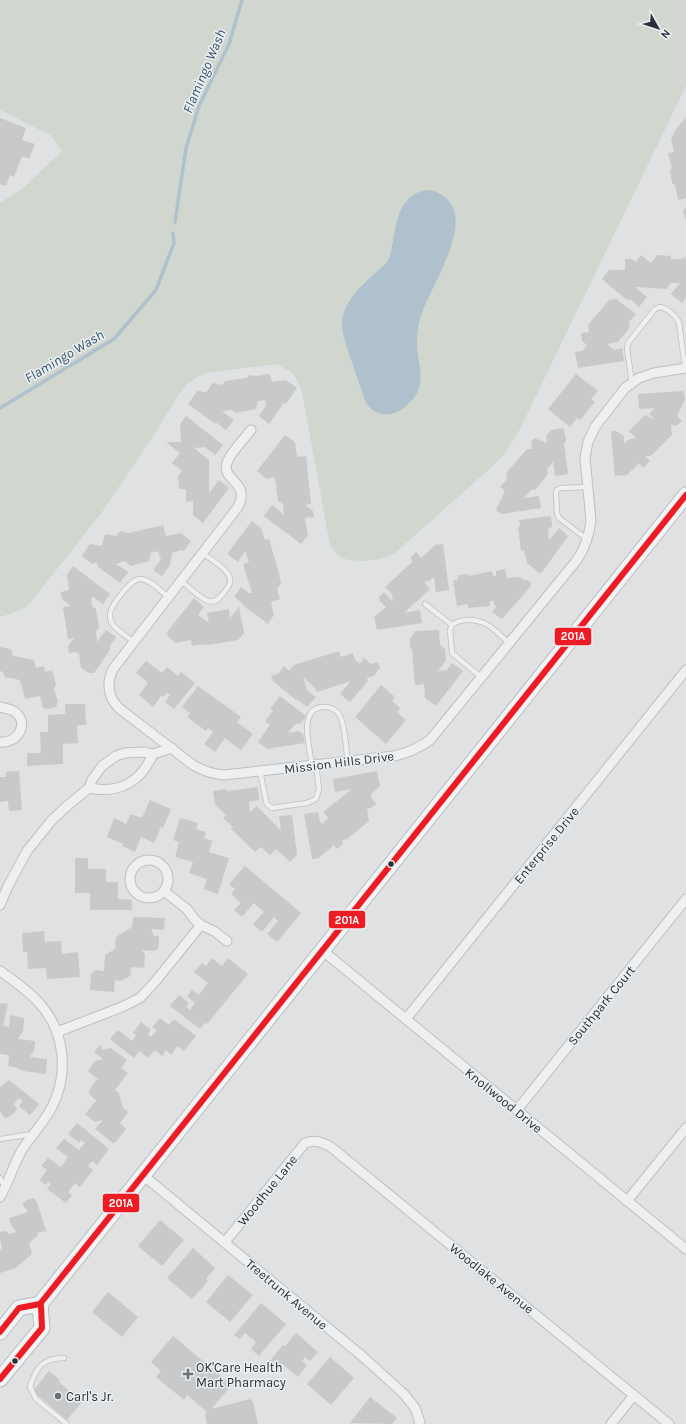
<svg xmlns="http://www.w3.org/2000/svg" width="686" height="1424" font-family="Karla,sans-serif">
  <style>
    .green { fill: #d1d7cf }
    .water { fill: #afc1cd }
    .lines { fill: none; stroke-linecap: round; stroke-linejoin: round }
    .stream { stroke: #afc1cd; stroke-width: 3.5 }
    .building { fill: #c7c9cb }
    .lane-casing { stroke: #bdbfc1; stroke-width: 6 }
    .street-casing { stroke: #bdbfc1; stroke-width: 11 }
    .primary-casing { stroke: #bbbec1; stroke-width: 17 }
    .lane { stroke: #eeeff0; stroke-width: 4.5 }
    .street { stroke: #eeeff0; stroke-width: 9 }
    .primary { stroke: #f3f4f4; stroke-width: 15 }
    .bus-1-casing { stroke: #ecf0f3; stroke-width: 9 }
    .bus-1 { stroke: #ed1b24; stroke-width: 6 }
    .bus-dot { fill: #28313a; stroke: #ecf0f3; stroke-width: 1.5 }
    .poi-dot { fill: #686f75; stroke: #ecf0f3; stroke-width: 1.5 }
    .labels { text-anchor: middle; stroke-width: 3; stroke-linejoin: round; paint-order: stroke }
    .street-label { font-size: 13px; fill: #28313a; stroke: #ecf0f3 }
    .poi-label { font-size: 13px; fill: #28313a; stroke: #ecf0f3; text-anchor: start }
    .water-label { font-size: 14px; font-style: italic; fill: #35546a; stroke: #ecf0f3 }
    .line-badge { stroke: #ecf0f3; stroke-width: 1.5 }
    .badge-label { font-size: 11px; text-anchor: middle; font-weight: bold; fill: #fff }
  </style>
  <rect width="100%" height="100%" fill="#dfe1e3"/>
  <path class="green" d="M0,0H686V86L518,433L505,453L495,464L395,553C384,561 353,564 340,557C336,554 333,549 330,545L302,392L296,378L291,372L276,364L206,373L199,376L188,383L179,394L152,438L102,512L32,601C23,611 13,613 0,617V203L23,188L62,151L50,135L0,110Z"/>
  <path class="water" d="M424,190C434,190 441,193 448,200C473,226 429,289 421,316C418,325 417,334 417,343C418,368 429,386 407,405C403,409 397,413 391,414C380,416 373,412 366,403C360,387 355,370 349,354C346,344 342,334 342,324C342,304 360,287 374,274C379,269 386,265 389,259C391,253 392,246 393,241C397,218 400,198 424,190Z"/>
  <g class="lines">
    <g class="stream">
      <path d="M175,222L186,148L199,106L229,44L242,0"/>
      <path d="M0,408L114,339L156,290L174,243L173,233"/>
    </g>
  </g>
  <g class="building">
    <path d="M686,117V198L678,200L675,185L672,183L670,171L672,168L668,153L674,152L671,138L674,134V132Z"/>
    <path d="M0,118L26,128L22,140L35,144L29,159L22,156L14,177L10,175L6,186L0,184Z"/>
    <path d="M686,207V219H685L683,211Z"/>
    <path d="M641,255L651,263L657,255L671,256V259H682L684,257L686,259V298L682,303L671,294L680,283H671L666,289L635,287L647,297L639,307L631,300H627L602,279L609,270H625V259H632L636,262Z"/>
    <path d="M616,299L636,314L629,322L630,327L618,342L607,344L614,350L622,348L624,361L578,368L575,352L582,351L587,345L582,341L581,333L589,332L588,325L609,300Z"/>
    <path d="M270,374L272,382L286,380L297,388L286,404L282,403V406L269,424L259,416L266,406L265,400L258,401L256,409L236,413L232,410L222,411L234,420L226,430L217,423H214L188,404L197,391L206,392L213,383L222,385L225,381L247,378L249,375L255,376Z"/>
    <path d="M576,374L598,391L591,399L595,402L580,420L577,418L570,427L548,409Z"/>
    <path d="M682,391L684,392L685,400L677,416L682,421L676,426L671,424L672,435L651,456H645L650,461L643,468L639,463L627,475L615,476L611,431H616L624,436V444L630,439L636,438L629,431L645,415L655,420L649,414L655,408L639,409L638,394Z"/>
    <path d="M186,416L223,445L215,455L205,447L194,448L209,460V493L219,480L229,488L203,523L193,515V501L186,502V489H179L178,476L182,471L172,463L180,453L166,442H181L180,424Z"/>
    <path d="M563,428L564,430L566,440L564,444L568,474L555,476L553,462L547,469L548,474L535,490L532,489L524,498L539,496L541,508L501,514L496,510L505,491L500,487L507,479L506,473L527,449H532L531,442L534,438L547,443L546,436L551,430Z"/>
    <path d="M285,435L295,442L297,457L306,456L311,504L305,505L313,511L314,517L305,518L308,535L301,544L264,516L272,505L284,515L283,504L278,501L275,477L266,479L257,471Z"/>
    <path d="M551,516L552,527L548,528L549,539L551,538L559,528L568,536L542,572L539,573L527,563L524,550L521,551L518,527L520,526L519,520Z"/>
    <path d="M252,521L261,528L265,540L269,539L280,577L279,576L281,583L277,589L280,599L271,602L274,615L268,624L243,605L242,603L234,597L241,587L249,593H252L243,564L249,562L245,551L238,562L227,554Z"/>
    <path d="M163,525L166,536L181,533L191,541L184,551L181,550L172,553L170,565L162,576L153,570L161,560L158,551L151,553L149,561L131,566L125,561L116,564L128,572L120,583L98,567L97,562L92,564L82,556L90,544L102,546L105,534L116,536L120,531L129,533Z"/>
    <path d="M443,544L449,590L436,592L434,577L429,581L424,582L430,589L404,613L420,610L422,623L377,630L374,617L386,607L380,601L379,597L384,592L393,602L392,594L385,587L410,564L412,563L411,557L416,552L421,558L435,545Z"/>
    <path d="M73,566L110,594L103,604L93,597L91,598L92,606L96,609L99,627L96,632L97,642L106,630L116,637L110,646V650L94,673H89L81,668L79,654L76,652L69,653L68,646L74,638L68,639L63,607L71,606L62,599L61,592L69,590L67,575Z"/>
    <path d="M505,569L507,578L520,577L525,580H527L531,582V586L502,619L492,612L496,607L494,604L493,601H490V606L468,608V604L457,606L453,581L458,579V575L468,574L469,576L492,571L493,576H496V571Z"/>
    <path d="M194,598L204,607L198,615L209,623L207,613L229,609L230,618L239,607L244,633L238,640L208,645L206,644L192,646L191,640L176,643L168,636L167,632Z"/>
    <path d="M439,630L440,645L445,649L446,661L438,671L447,670L452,663L463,671L436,706L425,698L424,684L415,685L412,649L410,647V639L415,631Z"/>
    <path d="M0,647L11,649L13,656L34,660L36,668L44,666L45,672L52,670L56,684L54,689L58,701L56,707L48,709L43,708L40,696L25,699L20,680L5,677L3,672L0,671Z"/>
    <path d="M339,651L341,657L353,653L355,660L360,664L364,658L371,664L378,662L380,668L374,676L367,678L368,681L350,702L340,694L351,681L317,692L315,688L303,677L307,690L316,697L307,707L298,700H296L273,681L271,676L279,673L284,666L289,671L294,665Z"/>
    <path d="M146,661L162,673L167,667L178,676L181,672L195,683L174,709L165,702L170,695L167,693L164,697L162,695L153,707L139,695L148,683L136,673Z"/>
    <path d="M381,685L395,697L392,701L400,708L397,712L406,720L386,744L355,717Z"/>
    <path d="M198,686L241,717L237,722L253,734L241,750L225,738L215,752L204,744L213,732L208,728L206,731L187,717L190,713L182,707Z"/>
    <path d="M280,696L306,716L301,723L295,724L288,733L299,731L303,734L305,743L267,749L258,742L270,725L265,721L273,711L270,709Z"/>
    <path d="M65,704H85L86,725H77L78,743L63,744V764L27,766V753H41L40,732H48V715L65,714Z"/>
    <path d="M19,771L22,810L9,811L8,801L0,802V777H6V772Z"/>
    <path d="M377,771L380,786L371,794L372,799L376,804L371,808L367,809L369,821L347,839L342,840L343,844L337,849L334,845L319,858L312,859L304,814L318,812L320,821L322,824L328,818L323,812L352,789L335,792L333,779Z"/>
    <path d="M258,787L259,800L249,802L250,812L257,806L281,831L279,816L292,815L297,855L290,862L276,849L270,855L261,847L255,852L231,829L233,827L223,818L226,815L215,805L213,791L225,789L227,791Z"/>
    <path d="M150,800L171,809L163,828L161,827L154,843L141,837L135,852L122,846L123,844L107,837L114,818L126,824L131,814L142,818Z"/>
    <path d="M180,818L198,823L196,829L206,832L204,838L212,841L209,852L229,858L218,894L204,889L207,879L189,873L193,862L175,857L179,842L173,840Z"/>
    <path d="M75,858H88V869H106V882H118V899L132,900V910H90V893H75Z"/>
    <path d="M245,866L301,913L277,942L267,934L278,921L274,917L262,932L253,924L264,912L254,903L242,917L234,910L241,903L231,894L235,889L229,884Z"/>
    <path d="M133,917L165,918L164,930L151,929L154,936H159L158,949L154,951L142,950L145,955L144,968L131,967L130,976L121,981L115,980L114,992L90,990L91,973L96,970L104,971L105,955L115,949L116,937L132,927Z"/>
    <path d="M44,931L45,942L61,941L62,954L78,952L80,977L47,979L46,968L28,969L27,952H23L22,933Z"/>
    <path d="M212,958L222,966L228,958L248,974L207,1024L205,1023L200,1029L170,1006L179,995L189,1003L186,1007L190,1010L195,1003L187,996L192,990L199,995L208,983L194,972L202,963L206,966Z"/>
    <path d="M0,1003L8,1004L3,1026L9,1027L10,1015L24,1018L23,1031L18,1039L35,1041L34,1050L30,1057L47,1059L46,1074L23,1071L15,1067L8,1066L9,1055L0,1054Z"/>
    <path d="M160,1018L169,1025L174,1019L196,1036L184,1051L177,1046L171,1055L166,1050L162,1056L155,1050L148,1058L139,1051L134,1058L110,1039L118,1030L132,1041L136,1035L133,1033L141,1022L151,1030L148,1034L151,1037L157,1030L152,1027Z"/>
    <path d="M101,1044L102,1050L111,1048L127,1060L121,1068L128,1073L115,1090L119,1093L123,1108L128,1112L120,1123L126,1129L116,1142L113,1143L95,1129L103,1120L95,1122L85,1114L95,1102L97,1101L90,1095L89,1090L96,1080H99L88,1071L95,1061L103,1059L94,1052Z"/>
    <path d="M9,1080L39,1104L30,1115L19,1106L23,1101L19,1098L14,1104L17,1109L12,1115L6,1118L3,1116L0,1111V1087Z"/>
    <path d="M77,1123L109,1149L97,1165L92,1161L88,1166L93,1170L80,1187L75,1183L68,1192L72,1195L66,1203L47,1189L51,1184L48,1182L45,1185L40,1180L47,1170L41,1166L48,1158L61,1167L68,1157L56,1148L64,1139L79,1150L85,1143L81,1140L79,1143L68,1134Z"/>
    <path d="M34,1198L37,1202L46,1231L37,1233L38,1235L29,1243L32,1254L16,1268L0,1273V1250L2,1248L0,1239V1232L6,1231L9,1234L16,1232L11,1225L9,1218L28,1212L22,1204L27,1200Z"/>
    <path d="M160,1220L184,1240L162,1266L138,1246Z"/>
    <path d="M193,1248L215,1268L206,1279L208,1281L192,1299L167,1278Z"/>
    <path d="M228,1275L253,1295L230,1322L206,1302Z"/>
    <path d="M108,1292L138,1317L122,1337L92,1312Z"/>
    <path d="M261,1303L286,1324L259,1356L251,1349L256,1342L245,1333L240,1339L234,1335Z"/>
    <path d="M296,1333L318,1352L310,1361L305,1357L302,1361L307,1365L298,1377L282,1364L277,1370L269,1362L283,1345L285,1346Z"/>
    <path d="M173,1336L232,1385L211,1409L250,1399L253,1402L258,1424H207L205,1414L207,1412L187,1395L184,1400L156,1377L161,1371L151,1362Z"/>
    <path d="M330,1357L354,1378L331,1405L307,1384Z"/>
    <path d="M49,1371L60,1380L59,1382L82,1402L67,1420L33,1391Z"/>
    <path d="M370,1397L397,1418L392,1424L350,1423Z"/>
  </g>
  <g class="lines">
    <g class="lane-casing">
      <g id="lane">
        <path d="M632,383L627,349L628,343L655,309L660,307C667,308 675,315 679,322L685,368"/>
        <path d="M587,487L561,488L557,490L556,493L557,513L559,518L587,539"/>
        <path d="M181,581C188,586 200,598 208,601C214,603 218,600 222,595C224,592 229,587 230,583C233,571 210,559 202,553"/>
        <path d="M425,604L452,625"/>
        <path d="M134,642C127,636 115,630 111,622C110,619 110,616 110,613C112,604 131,579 140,579C150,579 161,591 168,597"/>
        <path d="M481,677L452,653L450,630L452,625C456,621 460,621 466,620C487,619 494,630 509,643"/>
        <path d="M312,765C310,749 297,707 324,707C331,707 337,710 340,716C345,725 346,750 348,762"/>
        <path d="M260,771L266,801L267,804L272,808L307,803L316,799L319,789L316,765"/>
        <path d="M0,1139L33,1134"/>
        <path d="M0,1178L5,1187"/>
        <path d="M64,1358C42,1358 36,1368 30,1387L36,1399L67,1424"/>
      </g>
    </g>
    <g class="street-casing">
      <g id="street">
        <path d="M251,430C245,438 229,454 227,463C221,481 251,481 238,507L113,669C106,684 108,698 120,709L193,765C203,771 212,774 224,775L394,756C408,753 419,748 430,740L577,560C585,548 589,536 591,521L585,458L588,442L595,427L625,388L639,378L654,373L686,368"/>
        <path d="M0,707C5,708 11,709 15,712C30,724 17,744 0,742"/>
        <path d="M89,788C119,794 141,782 153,754"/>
        <circle cx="149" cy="879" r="19"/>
        <path d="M164,891L187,909L195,920L201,925L214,931L227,941"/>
        <path d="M0,905L8,886L27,851L52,820L67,806L89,788L92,780L102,766L116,756L125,753L144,752L153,754L172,748"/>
        <path d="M323,951L686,1249"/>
        <path d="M0,971C14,981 29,991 40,1004C65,1032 69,1074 52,1107C44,1123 31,1135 22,1150C13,1165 9,1182 0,1197"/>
        <path d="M406,1019L686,670"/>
        <path d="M57,1032L122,1007L140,998L154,983L201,925"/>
        <path d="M517,1110L686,899"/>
        <path d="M144,1176L362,1356L404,1394L415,1408L420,1422L419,1424"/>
        <path d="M627,1201L686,1128"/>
        <path d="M225,1242L305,1143C316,1139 321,1142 331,1147L669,1424"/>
        <path d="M611,1424L634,1395"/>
      </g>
    </g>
    <g class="primary-casing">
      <g id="primary">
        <path d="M0,1332L19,1308L40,1304L686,495"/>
        <path d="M0,1379L42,1328L40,1304"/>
      </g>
    </g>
    <use href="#lane" class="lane"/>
    <use href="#street" class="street"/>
    <use href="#primary" class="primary"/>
    <g class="bus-1-casing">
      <g id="bus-1">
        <path d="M0,1332L19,1308L40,1304L686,495"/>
        <path d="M0,1379L42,1328L41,1306"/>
      </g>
    </g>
    <use href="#bus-1" class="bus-1"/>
  </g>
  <g class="bus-dot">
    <circle cx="391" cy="864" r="3.5"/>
    <circle cx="15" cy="1361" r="3.5"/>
  </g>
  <g class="poi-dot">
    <path d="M186 1368h4v4h4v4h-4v4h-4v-4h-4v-4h4z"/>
    <circle cx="58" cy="1396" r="4"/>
  </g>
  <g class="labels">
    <g class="street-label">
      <text transform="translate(339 762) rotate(-7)" y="5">Mission Hills Drive</text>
      <text transform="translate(546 845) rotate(-51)" y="5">Enterprise Drive</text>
      <text transform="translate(601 1005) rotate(-51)" y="5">Southpark Court</text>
      <text transform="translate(504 1100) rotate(39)" y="5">Knollwood Drive</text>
      <text transform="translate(267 1190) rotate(-51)" y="5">Woodhue Lane</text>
      <text transform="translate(492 1278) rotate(39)" y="5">Woodlake Avenue</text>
      <text transform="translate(287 1294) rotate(40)" y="5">Treetrunk Avenue</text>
    </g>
    <g class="poi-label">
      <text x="196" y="1372">OK'Care Health<tspan x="196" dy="15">Mart Pharmacy</tspan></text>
      <text x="66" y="1401">Carl's Jr.</text>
    </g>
    <g class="water-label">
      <text transform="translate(204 71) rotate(-67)" y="5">Flamingo Wash</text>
      <text transform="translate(64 356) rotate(-31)" y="5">Flamingo Wash</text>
    </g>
  </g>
  <g class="line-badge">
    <rect x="554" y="627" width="38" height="19" rx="4" fill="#ed1b24"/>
    <rect x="328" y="910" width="38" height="19" rx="4" fill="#ed1b24"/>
    <rect x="102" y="1193" width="38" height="20" rx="4" fill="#ed1b24"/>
  </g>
  <g class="badge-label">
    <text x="573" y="640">201A</text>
    <text x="347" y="924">201A</text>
    <text x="121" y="1207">201A</text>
  </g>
  <g transform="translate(658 28) rotate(129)" stroke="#ecf0f3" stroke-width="3" paint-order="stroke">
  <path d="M0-3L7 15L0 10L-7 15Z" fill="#28313a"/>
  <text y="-6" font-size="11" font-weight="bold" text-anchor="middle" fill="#28313a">N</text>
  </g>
</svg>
